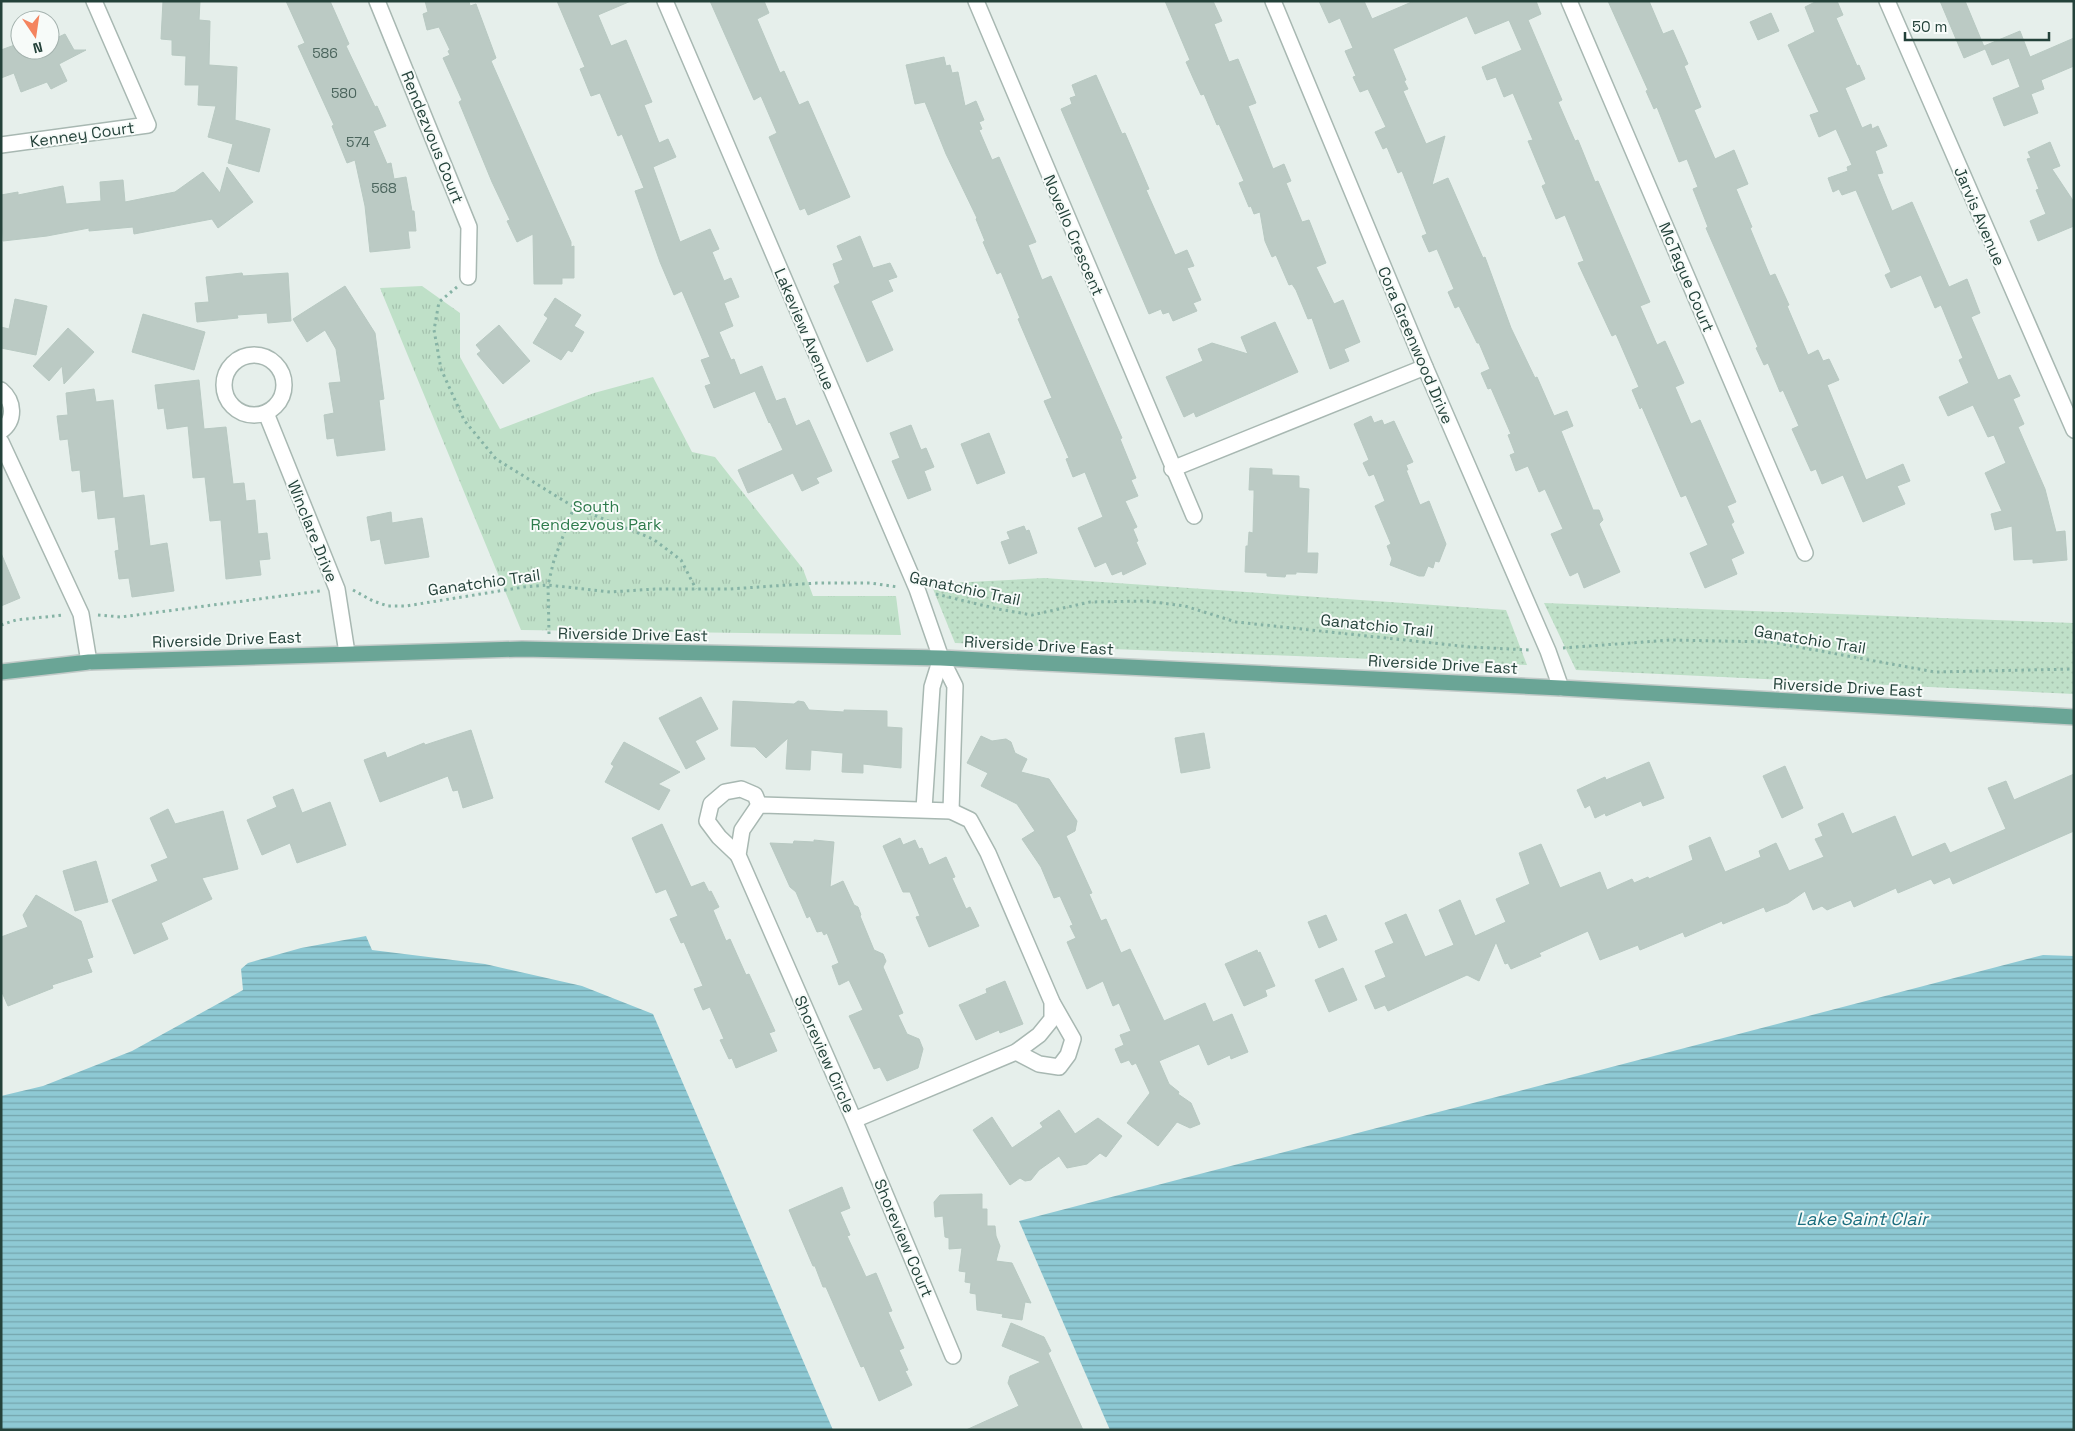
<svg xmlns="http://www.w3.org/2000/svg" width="2075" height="1431" font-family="'Space Grotesk',sans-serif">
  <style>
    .grass { fill: url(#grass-dots) }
    .park { fill: url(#park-tufts) }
    .water { fill: url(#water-rules) }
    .building { fill: #bbcac4; stroke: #b8c9c2 }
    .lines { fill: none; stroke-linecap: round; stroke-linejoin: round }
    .minor-casing { stroke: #a8b8b2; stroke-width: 18 }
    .major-casing { stroke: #c2cac8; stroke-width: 18 }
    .path { stroke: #86b3a5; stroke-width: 3; stroke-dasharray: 2.5 4; stroke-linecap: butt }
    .minor { stroke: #fff; stroke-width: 15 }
    .major { stroke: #6aa596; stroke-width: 15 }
    .labels { text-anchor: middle; stroke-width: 4; stroke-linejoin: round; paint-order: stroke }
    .number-label { font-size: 14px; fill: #4a645c }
    .street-label { font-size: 16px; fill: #24423a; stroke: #f7fbf9 }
    .park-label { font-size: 16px; fill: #2d7a4b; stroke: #f7fbf9 }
    .water-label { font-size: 18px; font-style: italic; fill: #1c6f80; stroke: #f7fbf9 }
  </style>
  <defs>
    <pattern id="grass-dots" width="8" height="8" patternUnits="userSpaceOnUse" patternTransform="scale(1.25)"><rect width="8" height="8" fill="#bfe0c8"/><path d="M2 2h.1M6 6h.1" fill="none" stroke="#a4c1ad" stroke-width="1.8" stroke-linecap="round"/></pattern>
    <pattern id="park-tufts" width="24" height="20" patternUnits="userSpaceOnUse" patternTransform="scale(1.25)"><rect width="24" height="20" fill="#bfe0c8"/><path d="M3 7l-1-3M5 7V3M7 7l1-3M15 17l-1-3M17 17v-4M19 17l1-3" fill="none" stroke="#a4c1ad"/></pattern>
    <pattern id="water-rules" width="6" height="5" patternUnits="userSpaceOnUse" patternTransform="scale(1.25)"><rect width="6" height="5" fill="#8ec9d4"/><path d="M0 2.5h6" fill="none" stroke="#74a5ad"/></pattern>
  </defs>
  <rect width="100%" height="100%" fill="#e6efeb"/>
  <g class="grass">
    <path d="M1044,578L1506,610L1527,665L955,643L931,584Z"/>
    <path d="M1544,603L2074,623V694L1576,670Z"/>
  </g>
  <path class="park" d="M422,286L460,313V357L500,429L594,393L653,377L692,452L715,457L803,569L813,596H896L901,635L521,630L380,288Z"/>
  <g class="water">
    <path d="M366,936L372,950L485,964L582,986L653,1014L833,1430H1V1096L43,1086L132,1051L243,990L241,969L248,963L301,948Z"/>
    <path d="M2043,955L2074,956V1430H1110L1019,1221Z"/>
  </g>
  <g class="building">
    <path d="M163,1H200L199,20L210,21L209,65L237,67L235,120L270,129L259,172L228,163L233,144L208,137L216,106L198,105L199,85H185L186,56L172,55V40L161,39Z"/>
    <path d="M286,1H330L349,44L346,46L375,107L377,106L386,126L373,131L387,164L391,163L394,179L406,177L412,211H414L416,231H408L410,248L370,252L365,206L355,160L347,163L332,126L334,125L298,46L305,43Z"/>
    <path d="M425,1H469L470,6L476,4L496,58L491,61L571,242V247L574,246V278H562V284H534L533,234L517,242L507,221L510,220L492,182L459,102L462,100L443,58L450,55L448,51L450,50L439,27L427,30L423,14L428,12Z"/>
    <path d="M557,1H631L598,15L611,46L626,40L652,102L644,105L659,143L668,139L676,157L653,167L680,242L710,229L719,249L712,252L724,281L731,278L739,297L724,303L733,326L719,332L731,360L734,359L740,375L762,366L776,401L785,398L796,426L809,420L832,471L816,478L819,483L802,491L793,473L748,493L738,470L783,450L770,422L769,423L755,391L714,408L705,386L711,384L701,360L710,357L682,291L674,295L660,262L635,191L644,188L622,134L618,136L600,93L591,96L580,69L585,67Z"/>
    <path d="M710,1H764L769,13L757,19L780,73L784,71L799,105L808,101L850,197L808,215L805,208L800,210L769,137L777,133L761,96L754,100Z"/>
    <path d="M1165,1H1213L1222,21L1214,24L1229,62L1238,59L1256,103L1248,106L1273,169L1284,164L1291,181L1286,183L1302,222L1309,220L1326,263L1316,267L1334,304L1343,300L1360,342L1344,349L1349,361L1330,369L1312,318L1308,319L1296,290L1292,284L1289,285L1276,255L1272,257L1265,241L1260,212L1254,214L1251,206L1249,207L1239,183L1244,181L1219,124L1217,125L1204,94L1201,95L1194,80L1186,62L1190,60Z"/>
    <path d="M1319,1H1364L1372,19L1414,1H1536L1541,14L1528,20L1562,100L1558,102L1575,141L1578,140L1595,182L1598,181L1650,302L1640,306L1657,345L1665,341L1684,383L1675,387L1691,424L1700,420L1736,502L1727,506L1734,522L1731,524L1744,553L1731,559L1737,574L1705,588L1690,553L1708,545L1686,495L1681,497L1642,407L1640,409L1632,390L1639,387L1616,334L1612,336L1578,263L1584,261L1565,215L1556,219L1542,186L1546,184L1528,141L1533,140L1513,93L1504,97L1496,77L1487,80L1482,67L1522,50L1509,20L1475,34L1467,16L1393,49L1406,80L1404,81L1408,89L1403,91L1426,144L1445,136L1432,185L1448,178L1483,258L1485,257L1511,328L1535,378L1537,377L1554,416L1567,411L1573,426L1561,431L1593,510H1599L1603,520L1599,524L1620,572L1584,588L1578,572L1570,576L1551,534L1563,529L1545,489L1539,492L1528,466L1516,471L1510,455L1515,453L1508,435L1511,434L1491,388L1488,389L1481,373L1490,369L1479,343H1477L1459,306L1455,308L1448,292L1454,289L1437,249L1429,252L1422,236L1427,234L1402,171L1398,173L1387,147L1383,149L1375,132L1386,127L1368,89L1360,92L1353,77L1356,76L1345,51L1353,48L1340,18L1329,23Z"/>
    <path d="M1608,1H1649L1663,34L1673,30L1688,64L1684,66L1701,107L1694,110L1715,159L1734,150L1748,184L1736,189L1752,227L1750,228L1770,276L1775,274L1789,305L1787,306L1808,355L1818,350L1823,361L1829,359L1839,380L1827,385L1866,480L1903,464L1910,481L1897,486L1905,504L1863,522L1843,475L1822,484L1816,469L1811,471L1792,429L1799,426L1783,390L1780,392L1768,363L1764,365L1756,348L1758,347L1706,228L1708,227L1693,189L1698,187L1687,159L1679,162L1657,107L1654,109L1646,91L1648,90Z"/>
    <path d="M1817,1H1837L1843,15L1836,18L1857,66L1859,65L1865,79L1845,88L1862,128L1871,124L1872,129L1878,126L1887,146L1875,151L1883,173L1877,174L1892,211L1912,202L1949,287L1967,279L1980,313L1971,317L1998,380L2010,375L2020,396L2013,399L2024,424L2018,427L2045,489L2056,532L2065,531L2067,560L2033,563V559L2014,560L2012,526L1995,530L1991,514L2002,511L1985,473L2006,463L1994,435L1988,437L1973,405L1948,416L1939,397L1969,383L1959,360L1963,358L1941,305L1935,308L1921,275L1891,288L1885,275L1891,272L1856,190L1842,195L1839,189L1833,192L1828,178L1848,171L1847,167L1852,165L1836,129L1819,137L1810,115L1819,112L1788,45L1815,32L1805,7Z"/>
    <path d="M1940,1H1965L1985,49L1964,58Z"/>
    <path d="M1771,13L1779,31L1758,40L1750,22Z"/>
    <path d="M2020,31L2030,57L2074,38V66L2041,80L2044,89L2031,94L2038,113L2004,126L1993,98L2020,87L2009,58L1992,65L1984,46Z"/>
    <path d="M65,34L74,50H86L59,64L67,81L51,89L47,82L21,92L14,73L1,78V50L20,43V50H50V41Z"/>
    <path d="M944,57L946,66L950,65L952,73L958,72L965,106L976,101L984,120L979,122L982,129L979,130L992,160L999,157L1036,242L1028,245L1042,280L1051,276L1122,438L1120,439L1136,478L1131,480L1138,496L1125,501L1137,527L1133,529L1138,541L1136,542L1146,564L1123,575L1122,571L1112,575L1106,562L1095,567L1078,528L1103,517L1085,472L1073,477L1066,459L1069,458L1044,401L1052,398L1018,319L1020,318L1001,272L997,274L983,242L985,241L976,219L977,218L946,154L925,102L915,104L906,65Z"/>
    <path d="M1096,75L1122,134L1125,133L1149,189L1146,190L1175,255L1187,250L1194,266L1187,268L1201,300L1193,303L1197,311L1173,321L1169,312L1163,314L1161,309L1149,314L1061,109L1072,104L1070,98L1076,96L1072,85Z"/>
    <path d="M2050,142L2060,166L2052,169L2074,202V226L2038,241L2030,221L2046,214L2036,190L2039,189L2027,159L2031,158L2028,152Z"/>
    <path d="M227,167L253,202L218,228L212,219L134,234L133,227L89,231V228L47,236L3,241L1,195L18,192V195L63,186L66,204L101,201L100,182L123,180L125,202L175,192L203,172L220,193Z"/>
    <path d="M860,236L873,268L890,263L897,277L888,280L893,291L871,301L893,350L867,362L834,286L840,283L833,264L843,260L837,246Z"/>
    <path d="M242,273L243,276L288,273L291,321L268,323L267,313L237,315L238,318L197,322L195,303L209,302L206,277Z"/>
    <path d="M345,286L375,333L384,399L379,400L385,450L337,456L334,438L327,439L324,415L334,413L329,383L341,382L336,349L325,330L307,342L293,319Z"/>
    <path d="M555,298L581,315L574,326L584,332L572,352L568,350L561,360L533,343L548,318L544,315Z"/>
    <path d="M15,299L47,306L36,355L1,348V327L9,329Z"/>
    <path d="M143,314L205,332L194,370L132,352Z"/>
    <path d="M1275,322L1298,372L1196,417L1194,412L1184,417L1166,377L1203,361L1198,349L1212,343L1248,354L1241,337Z"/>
    <path d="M499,325L530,361L503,384L477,354L481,351L476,345Z"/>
    <path d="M68,328L94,352L64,384L62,366L49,381L33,366Z"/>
    <path d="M199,380L204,429L226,427L233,484L244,483L246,501L255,500L258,534L267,533L270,559L259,560L261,575L226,579L221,520L210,521L205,477L193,478L188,426L167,429L164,408L158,409L155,385Z"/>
    <path d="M94,389L96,402L113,400L123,498L144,495L150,546L167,543L174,591L132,597L129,578L119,579L115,551L119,550L115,517L98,519L95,490L82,492L80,470L72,471L68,439L60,440L57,416L68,415L66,393Z"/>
    <path d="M1371,416L1374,423L1382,420L1384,425L1394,421L1413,462L1406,465L1408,470H1406L1420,505L1429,501L1446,544L1439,562L1435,561L1433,568L1428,566L1424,576H1419L1390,565L1392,559L1387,546L1391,544L1375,506L1385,501L1374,474L1369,476L1363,463L1369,460L1354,424Z"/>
    <path d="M911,425L921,450L926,448L934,467L924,471L931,490L908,499L892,461L900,458L890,433Z"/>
    <path d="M989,433L1005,473L977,484L961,444Z"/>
    <path d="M1250,468L1272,469V475L1299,476V488L1309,489L1307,553H1318L1317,573L1296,572V574H1286L1285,577L1267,576V573L1245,572L1246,546H1248L1249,532L1253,533L1254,497V490H1249Z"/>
    <path d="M391,512L392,523L422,518L429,557L385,564L380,539L371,541L367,517Z"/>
    <path d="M1024,526L1026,531L1029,530L1037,553L1009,564L1001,542L1010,539L1007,532Z"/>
    <path d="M1,553L20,598L1,606Z"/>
    <path d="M701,697L718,729L695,741L705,759L686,769L659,718Z"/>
    <path d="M733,701L794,704L798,701L804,702L809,710L844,712V710L887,711V727L902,728L901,768L863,764V773L842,772L843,753L811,750L810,770L786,769L788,738L766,758L755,747L731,746Z"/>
    <path d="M471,730L493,798L463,808L458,790L453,791L448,776L380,802L364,760L385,752L387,758L424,743L425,745Z"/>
    <path d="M1204,733L1210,768L1181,773L1175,738Z"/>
    <path d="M981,736L992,741L1006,739L1011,742L1015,753L1027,759L1021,772L1049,779L1077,821L1075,831L1066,836L1092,893L1089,894L1101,921L1106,919L1121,953L1130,949L1164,1021L1205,1003L1213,1022L1232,1014L1248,1052L1231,1059L1230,1055L1208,1065L1199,1044L1159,1061L1169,1084L1179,1092L1178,1094L1191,1103L1200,1124L1190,1128L1177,1122L1158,1146L1127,1123L1150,1093L1136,1063L1132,1065L1129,1060L1121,1063L1115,1049L1124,1045L1120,1035L1131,1031L1119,1003L1113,1006L1103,981L1087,989L1067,942L1076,938L1070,926L1073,925L1060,896L1054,898L1041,867L1022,839L1035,831L1017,804L981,786L988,773L967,763Z"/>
    <path d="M624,742L680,772L658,784L670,790L659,810L605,782L614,766L611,764Z"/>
    <path d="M1649,762L1664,798L1643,806L1641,801L1606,816L1605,813L1595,818L1590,805L1585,808L1577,790L1605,777L1606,780Z"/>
    <path d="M1785,766L1803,808L1782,818L1763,776Z"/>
    <path d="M2074,774V831L1953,884L1950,877L1934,884L1931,879L1898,893L1896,888L1854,907L1851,900L1827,910L1822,906L1813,910L1805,891L1788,903L1766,912L1764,907L1723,924L1722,921L1685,937L1683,932L1640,950L1638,945L1600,960L1588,931L1539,953L1541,956L1511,969L1508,963L1505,964L1496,942L1479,981L1467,975L1388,1011L1385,1005L1375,1009L1365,986L1386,977L1375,951L1394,943L1385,923L1406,914L1425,957L1454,945L1439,910L1460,900L1475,936L1506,922L1496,899L1530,884L1519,853L1541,844L1560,888L1600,872L1607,890L1632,879L1634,883L1648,877L1649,879L1693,860L1689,846L1710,837L1725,872L1761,857L1759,851L1776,843L1789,871L1824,857L1815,839L1823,836L1818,824L1843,813L1852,834L1895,816L1912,857L1945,843L1950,853L2006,829L1988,788L2006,781L2014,800Z"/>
    <path d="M293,789L302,813L330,802L346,845L297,863L290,843L262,855L247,820L277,807L273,797Z"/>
    <path d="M168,809L175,824L223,811L238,869L202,878L212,899L161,923L168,939L134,954L112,900L158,881L151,865L168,858L150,818Z"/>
    <path d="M662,824L691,887L704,882L709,892L711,891L719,907L713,910L726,941L730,939L746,975L749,974L775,1031L769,1033L777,1051L736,1068L732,1058L729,1059L720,1040L724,1039L710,1007L703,1010L694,989L703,986L684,942L681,943L670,919L678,916L666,889L656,893L632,838Z"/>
    <path d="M900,838L903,845L915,840L919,849L922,848L929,865L946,857L955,877L952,878L966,909L970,907L979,926L929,947L916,917L920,916L910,892H903L883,846Z"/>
    <path d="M814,840L834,842L830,887L843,881L854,905L858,907L861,915L860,916L874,950L883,954L886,961L883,967L903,1013L898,1015L907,1034L919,1039L923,1049L918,1068L887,1081L880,1067L874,1069L849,1016L863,1010L849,980L839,985L832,966L839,963L827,933L824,935L822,931L817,932L810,916L807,918L796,892L790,887L770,843L793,844L794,841L814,842Z"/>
    <path d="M96,861L108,902L75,911L63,871Z"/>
    <path d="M36,895L81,921L93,957L87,959L92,972L52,985L53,988L8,1006L1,990V937L28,927L23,915Z"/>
    <path d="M1326,915L1337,940L1319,948L1308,922Z"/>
    <path d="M1257,950L1258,953L1260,952L1275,986L1265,990L1267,996L1244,1006L1225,964Z"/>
    <path d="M1343,968L1357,1000L1329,1012L1315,980Z"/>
    <path d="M1005,981L1023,1024L1000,1033L999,1030L976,1040L959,1005L987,993L986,989Z"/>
    <path d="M1059,1110L1075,1134L1098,1118L1122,1136L1106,1157L1100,1153L1087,1164L1067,1168L1059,1156L1039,1170L1031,1180L1025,1181L1020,1178L1010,1185L973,1130L992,1117L1012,1148L1043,1127L1040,1123Z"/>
    <path d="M842,1187L850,1208L840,1212L850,1235L847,1236L866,1277L876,1273L892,1311L888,1312L904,1348L899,1350L908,1370L905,1371L912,1385L879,1401L864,1366L861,1367L853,1349L826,1287H823L815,1266H813L789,1210Z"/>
    <path d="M982,1194V1209H987V1226H995L996,1236L1000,1246L996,1261L1012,1263L1031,1303L1025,1302L1022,1320L1002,1317L1003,1314L977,1310L976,1294L970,1293L971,1283L965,1282L966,1272L959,1271L962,1248L949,1249V1238L945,1237L943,1216L935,1217L934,1202L940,1195Z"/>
    <path d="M1011,1323L1044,1337L1051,1351L1048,1353L1083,1430H966L1019,1406L1008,1383L1010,1376L1041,1362L1002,1346Z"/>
  </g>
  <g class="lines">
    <g class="minor-casing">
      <g id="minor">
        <path d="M377,1L469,227L468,277"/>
        <path d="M665,1L917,589L941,658L955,686L951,811"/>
        <path d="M976,1L1194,516"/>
        <path d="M1273,1L1425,367L1548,651L1561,688"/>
        <path d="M1569,1L1805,553"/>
        <path d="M1887,1L2074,430"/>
        <path d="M1,145L148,125L94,1"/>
        <circle cx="254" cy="385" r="30"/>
        <path d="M1,390C14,401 16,420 1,431"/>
        <path d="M266,413L337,589L347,653"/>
        <path d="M1,442L81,614L89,662"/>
        <path d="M1172,469L1425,367"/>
        <path d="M924,809L932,687L941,658"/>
        <path d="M738,855L719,837L707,821L711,804L725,792L741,789L755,795L759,805"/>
        <path d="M1016,1052L1039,1064L1059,1067L1068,1055L1073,1039L1053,1004"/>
        <path d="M854,1120L1016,1052L1039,1035L1052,1019V1002L988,853L970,820L951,811L759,805L742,830L738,855L854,1120L953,1356"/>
      </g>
    </g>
    <g class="major-casing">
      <path id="major" d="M1,672L89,662L522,649L941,658L1561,688L2074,717"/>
    </g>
    <g class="path">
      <path d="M457,287L439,302L434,330L441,369L464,420L496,459L574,507L653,539L681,560L696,589"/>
      <path d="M353,590L373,601L388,606H406L524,587L548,585L610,592L655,589H730L817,583H870L898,587"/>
      <path d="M936,594L998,609L1032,615L1090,602L1146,601L1185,606L1236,622L1470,647L1529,650"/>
      <path d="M98,615L121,617L320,591"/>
      <path d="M1,625L16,620L64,615"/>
      <path d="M549,634L548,585L554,560L574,507"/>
      <path d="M1563,648L1670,640L1771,642L1935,672L2074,669"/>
    </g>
    <use href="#minor" class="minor"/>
    <use href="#major" class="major"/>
  </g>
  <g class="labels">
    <g class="number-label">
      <text x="325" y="58">586</text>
      <text x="344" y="98">580</text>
      <text x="358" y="147">574</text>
      <text x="384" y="193">568</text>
    </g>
    <g class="street-label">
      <text transform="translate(82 134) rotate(-8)" y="6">Kenney Court</text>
      <text transform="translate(433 137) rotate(68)" y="6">Rendezvous Court</text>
      <text transform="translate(1980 216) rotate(67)" y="6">Jarvis Avenue</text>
      <text transform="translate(1074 235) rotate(67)" y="6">Novello Crescent</text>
      <text transform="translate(1687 277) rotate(67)" y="6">McTague Court</text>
      <text transform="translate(805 329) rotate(67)" y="6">Lakeview Avenue</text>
      <text transform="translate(1416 345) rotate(67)" y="6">Cora Greenwood Drive</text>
      <text transform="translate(313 531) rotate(68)" y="6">Winclare Drive</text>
      <text transform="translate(484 582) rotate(-8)" y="6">Ganatchio Trail</text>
      <text transform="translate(965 588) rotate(12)" y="6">Ganatchio Trail</text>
      <text transform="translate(1377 625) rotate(6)" y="6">Ganatchio Trail</text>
      <text transform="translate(633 634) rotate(1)" y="6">Riverside Drive East</text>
      <text transform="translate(227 639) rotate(-2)" y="6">Riverside Drive East</text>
      <text transform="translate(1810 639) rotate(9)" y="6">Ganatchio Trail</text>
      <text transform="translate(1039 645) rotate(3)" y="6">Riverside Drive East</text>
      <text transform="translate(1443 664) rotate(3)" y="6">Riverside Drive East</text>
      <text transform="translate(1848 687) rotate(3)" y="6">Riverside Drive East</text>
      <text transform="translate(825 1054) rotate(66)" y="6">Shoreview Circle</text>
      <text transform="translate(904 1238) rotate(67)" y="6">Shoreview Court</text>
    </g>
    <g class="park-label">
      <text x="596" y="512">South<tspan x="596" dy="18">Rendezvous Park</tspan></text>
    </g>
    <g class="water-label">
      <text x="1862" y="1225">Lake Saint Clair</text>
    </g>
  </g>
  <rect width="2075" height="1431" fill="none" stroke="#24423a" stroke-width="5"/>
  <g transform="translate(35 35) rotate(167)"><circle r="24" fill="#f7fbf9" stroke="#a3b1ad"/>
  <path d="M0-4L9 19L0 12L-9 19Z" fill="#f4845f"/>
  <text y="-8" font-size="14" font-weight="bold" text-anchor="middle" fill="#24423a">N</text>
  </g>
  <path d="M1905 32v8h144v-8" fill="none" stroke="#24423a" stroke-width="2.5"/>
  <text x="1912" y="32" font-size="15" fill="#24423a" stroke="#f7fbf9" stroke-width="4" paint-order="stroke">50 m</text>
</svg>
